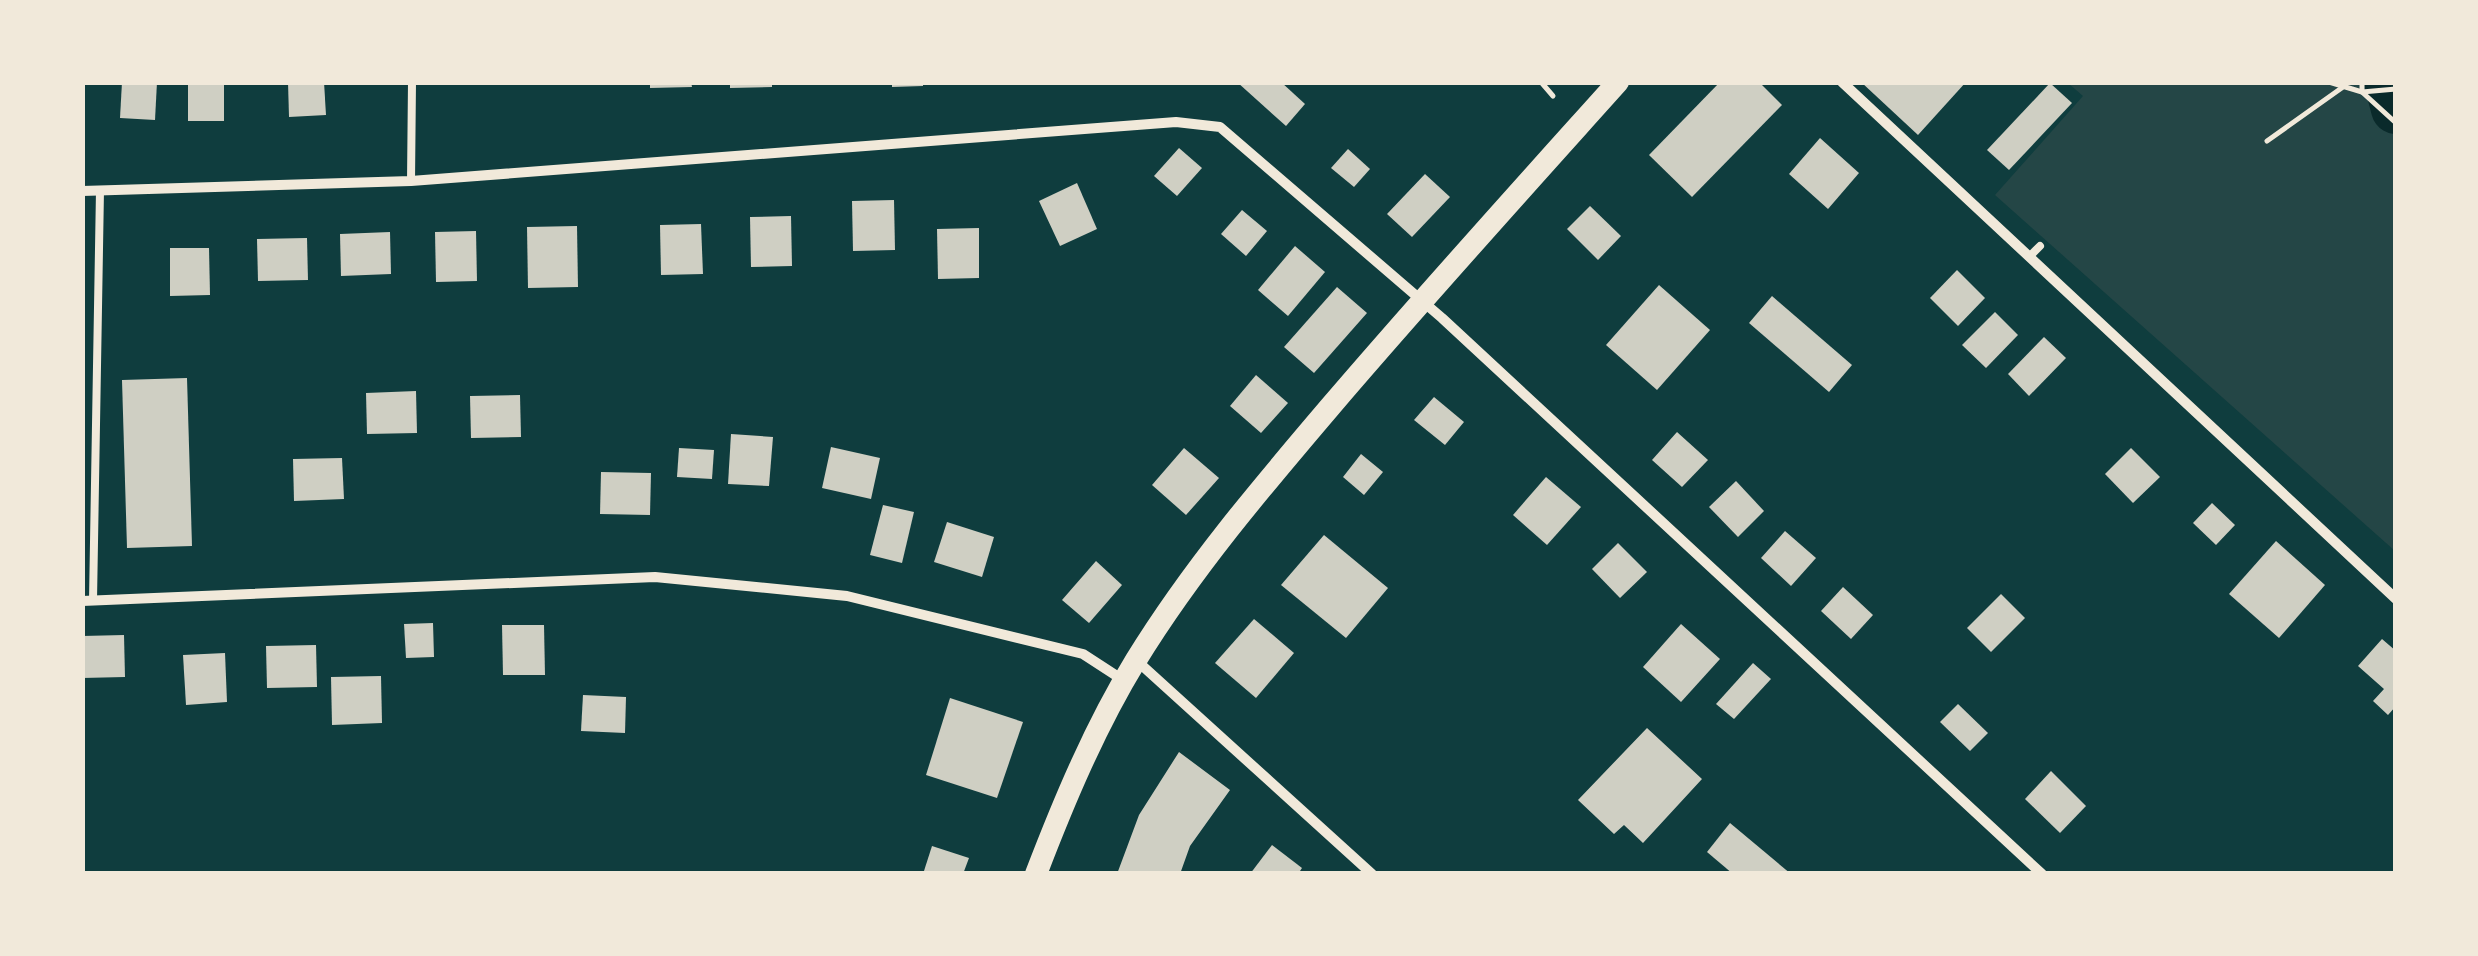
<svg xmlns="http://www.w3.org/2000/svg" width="2478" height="956" font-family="'DejaVu Sans',sans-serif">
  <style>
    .green { fill: #244646 }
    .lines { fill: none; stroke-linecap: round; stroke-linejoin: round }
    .river { stroke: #0a2a2b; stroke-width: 50 }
    .building { fill: #cfcfc3 }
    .path { stroke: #f1e9da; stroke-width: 5 }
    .service { stroke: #f1e9da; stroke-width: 8 }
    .minor { stroke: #f1e9da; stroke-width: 10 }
    .primary { stroke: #f1e9da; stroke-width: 22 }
  </style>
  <rect width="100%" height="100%" fill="#0f3d3e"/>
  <path class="green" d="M2068,83H2395V551L1995,195L2083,96Z"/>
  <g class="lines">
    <path class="river" d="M2389,82L2396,109"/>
  </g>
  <g class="building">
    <path d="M122,82H157L155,120L120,118Z"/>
    <rect x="188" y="82" width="36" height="39"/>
    <path d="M288,82H324L326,115L289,117Z"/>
    <path d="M650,82H691L692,87L650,88Z"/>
    <path d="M730,82H772V87L730,88Z"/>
    <path d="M892,82H923V86L892,87Z"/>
    <path d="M1237,82H1281L1305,104L1286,126Z"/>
    <path d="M1720,82H1759L1782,105L1692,197L1649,155Z"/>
    <path d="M1861,82H1966L1918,135Z"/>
    <path d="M2050,83L2072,103L2009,170L1987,150Z"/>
    <path d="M1820,138L1859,173L1828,209L1789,174Z"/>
    <path d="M1179,148L1202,168L1177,196L1154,176Z"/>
    <path d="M1348,149L1370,169L1354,187L1331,168Z"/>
    <path d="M1425,174L1450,197L1412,237L1387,214Z"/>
    <path d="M1077,183L1097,229L1060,246L1039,201Z"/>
    <path d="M894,200L895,250L853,251L852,201Z"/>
    <path d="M1590,206L1621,236L1598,260L1567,229Z"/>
    <path d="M1242,210L1267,231L1246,256L1221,234Z"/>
    <path d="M791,216L792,266L751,267L750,217Z"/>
    <path d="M701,224L703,274L661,275L660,225Z"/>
    <path d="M577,226L578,287L528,288L527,227Z"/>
    <path d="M979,228V278L938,279L937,229Z"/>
    <path d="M476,231L477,281L436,282L435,232Z"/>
    <path d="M390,232L391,274L341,276L340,234Z"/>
    <path d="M307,238L308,280L258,281L257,239Z"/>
    <path d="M1295,246L1325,272L1288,316L1258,290Z"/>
    <path d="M170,248H209L210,295L170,296Z"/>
    <path d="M1957,270L1985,298L1958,326L1930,298Z"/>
    <path d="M1659,285L1710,330L1657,390L1606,345Z"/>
    <path d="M1337,287L1367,313L1314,373L1284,347Z"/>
    <path d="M1772,296L1852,365L1829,392L1749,323Z"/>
    <path d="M1995,312L2018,335L1986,368L1962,345Z"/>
    <path d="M2044,337L2066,358L2029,396L2008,374Z"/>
    <path d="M1256,375L1288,403L1261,433L1230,406Z"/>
    <path d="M187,378L192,546L127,548L122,380Z"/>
    <path d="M416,391L417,433L367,434L366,393Z"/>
    <path d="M520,395L521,437L471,438L470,396Z"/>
    <path d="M1434,397L1464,422L1445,445L1414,420Z"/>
    <path d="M1677,432L1708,460L1682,487L1652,460Z"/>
    <path d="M731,434L773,437L769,486L728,484Z"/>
    <path d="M831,447L880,458L871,499L822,488Z"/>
    <path d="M679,448L714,450L712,479L677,477Z"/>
    <path d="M1184,448L1219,478L1186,515L1152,485Z"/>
    <path d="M2131,448L2160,477L2133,503L2105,474Z"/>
    <path d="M1361,454L1383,472L1364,495L1343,477Z"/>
    <path d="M342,458L344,499L294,501L293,459Z"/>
    <path d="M601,472L651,473L650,515L600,514Z"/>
    <path d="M1546,477L1581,507L1547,545L1513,515Z"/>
    <path d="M1736,481L1764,511L1738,537L1709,507Z"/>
    <path d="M2212,503L2235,525L2216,545L2193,523Z"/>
    <path d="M883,505L914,512L902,563L870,555Z"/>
    <path d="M947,522L994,537L982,577L934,562Z"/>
    <path d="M1785,531L1816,558L1791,586L1761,558Z"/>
    <path d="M1324,535L1388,588L1346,638L1281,585Z"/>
    <path d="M2276,541L2325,585L2279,638L2229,594Z"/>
    <path d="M1618,543L1647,572L1620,598L1592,569Z"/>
    <path d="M1096,561L1122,585L1089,623L1062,600Z"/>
    <path d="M1843,587L1873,615L1851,639L1821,611Z"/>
    <path d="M2001,594L2025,618L1991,652L1967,628Z"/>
    <path d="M1254,619L1294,653L1256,698L1215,663Z"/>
    <path d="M433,623L434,657L406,658L404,624Z"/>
    <path d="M1681,624L1720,659L1681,702L1643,667Z"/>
    <path d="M502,625H544L545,675H503Z"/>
    <path d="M124,635L125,677L82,678V636Z"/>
    <path d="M2382,639L2396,651V706L2388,715L2373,701L2384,689L2358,666Z"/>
    <path d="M316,645L317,687L267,688L266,646Z"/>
    <path d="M225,653L227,702L186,705L183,655Z"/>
    <path d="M1753,663L1771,679L1734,719L1716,704Z"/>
    <path d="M381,676L382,723L332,725L331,677Z"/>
    <path d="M583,695L626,697L625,733L581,731Z"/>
    <path d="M950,698L1023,722L997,798L926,775Z"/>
    <path d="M1958,704L1988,733L1970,751L1940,722Z"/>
    <path d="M1647,728L1702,779L1643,843L1624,825L1614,834L1578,800Z"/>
    <path d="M1179,752L1230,790L1190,846L1180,874H1117L1139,815Z"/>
    <path d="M2051,771L2086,806L2060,833L2025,799Z"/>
    <path d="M1730,823L1791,874H1733L1707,852Z"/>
    <path d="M1272,845L1302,868L1298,874H1250Z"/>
    <path d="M932,846L969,858L963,874H923Z"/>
  </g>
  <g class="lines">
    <g class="path">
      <path d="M1541,82L1553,96"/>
      <path d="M2329,82L2362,92L2396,89"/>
      <path d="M2362,82V92L2396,123"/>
      <path d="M2267,141L2343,87"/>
    </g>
    <g class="service">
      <path d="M411,181L412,82"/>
      <path d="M2029,257L2040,246"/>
      <path d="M93,601L100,190"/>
    </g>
    <g class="minor">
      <path d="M1842,82L2396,599"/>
      <path d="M82,191L411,181L1176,122L1220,127L1442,318L2042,874"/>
      <path d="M82,601L655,577L847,596L1083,654L1123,680"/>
      <path d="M1136,660L1372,874"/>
    </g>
    <path class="primary" d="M1036,874C1064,801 1095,727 1136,660C1192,569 1261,488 1330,407C1424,297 1521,190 1618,82"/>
  </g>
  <rect width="2478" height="956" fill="none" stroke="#f1e9da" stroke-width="170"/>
</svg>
